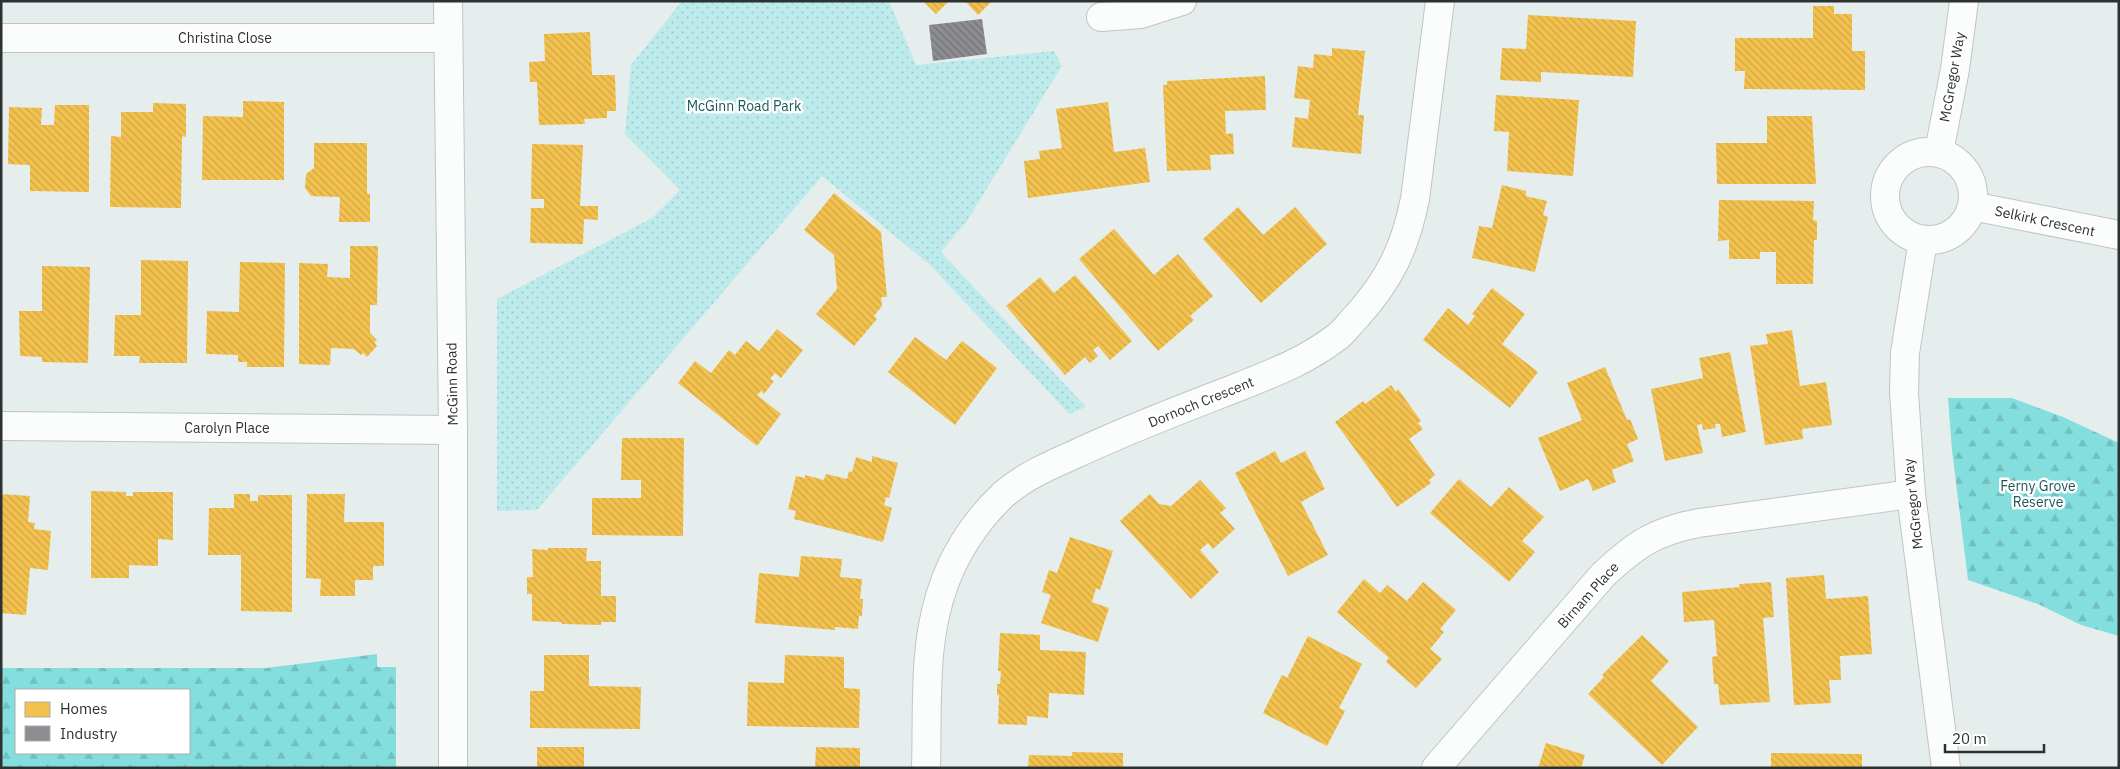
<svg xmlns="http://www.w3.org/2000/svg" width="2120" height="769" font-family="'IBM Plex Sans',sans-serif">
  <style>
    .forest { fill: url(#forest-firs); fill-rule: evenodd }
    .park { fill: url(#park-dots) }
    .homes { fill: url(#homes-back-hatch) }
    .industry { fill: url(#industry-back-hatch) }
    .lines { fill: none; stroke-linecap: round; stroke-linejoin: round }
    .minor-casing { stroke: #bfc5c4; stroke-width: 30 }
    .minor { stroke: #fbfcfc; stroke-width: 28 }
    .labels { text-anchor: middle; stroke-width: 5; stroke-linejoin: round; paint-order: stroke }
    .street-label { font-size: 14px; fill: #2c3131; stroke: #fff }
    .park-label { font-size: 14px; fill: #1b5959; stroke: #fff }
  </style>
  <defs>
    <pattern id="forest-firs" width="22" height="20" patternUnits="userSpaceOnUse" patternTransform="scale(1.25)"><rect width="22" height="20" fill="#84dede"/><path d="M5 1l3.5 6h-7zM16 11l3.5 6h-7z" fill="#72bfbf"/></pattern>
    <pattern id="park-dots" width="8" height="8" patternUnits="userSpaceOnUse" patternTransform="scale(1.25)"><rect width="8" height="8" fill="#bdebeb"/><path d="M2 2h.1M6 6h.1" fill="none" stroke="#a3caca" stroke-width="1.8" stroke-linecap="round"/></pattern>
    <pattern id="homes-back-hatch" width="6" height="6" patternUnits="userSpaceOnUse" patternTransform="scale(1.25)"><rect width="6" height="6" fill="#f2c14e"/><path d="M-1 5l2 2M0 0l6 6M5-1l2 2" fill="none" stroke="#d0a645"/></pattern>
    <pattern id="industry-back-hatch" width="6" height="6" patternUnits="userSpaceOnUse" patternTransform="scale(1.25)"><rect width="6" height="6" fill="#8d8d92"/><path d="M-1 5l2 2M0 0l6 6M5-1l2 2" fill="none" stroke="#737478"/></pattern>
  </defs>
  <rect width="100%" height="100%" fill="#e6eeed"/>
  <g class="forest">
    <path d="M2012,398L2063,417L2119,443V636L2081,625L2038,604L1968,580L1952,450L1948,398Z"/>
    <path d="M377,654V667H396V768H1V668H266ZM16,690H189V753H16Z"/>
  </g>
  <path class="park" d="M682,1H889L916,65L1054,51L1062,66L967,221L941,252L1086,407L1069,414L930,265L822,176L537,510L497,511V299L652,218L680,190L625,134L631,65Z"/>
  <g class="homes">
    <path d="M923,1H949L936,14Z"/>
    <path d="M965,1H992L978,15Z"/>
    <path d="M1813,6H1834V14H1852V51H1865V90L1744,89L1745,71H1735V38H1813Z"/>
    <path d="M1528,15L1636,21L1633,77L1541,72V82L1500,80L1502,48L1526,49Z"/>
    <path d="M590,32L592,75H615L616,111H607V118L584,119L585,124L539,125L537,82H530L529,62L545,61L544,34Z"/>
    <path d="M1332,48L1365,51L1358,115H1364L1361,154L1292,147L1295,117L1308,119L1310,100L1294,98L1298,66L1313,68L1314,54L1332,56Z"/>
    <path d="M1265,76L1266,110L1225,111L1226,134L1233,133L1234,154L1210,155L1211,170L1167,171L1163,85H1167V81Z"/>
    <path d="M1496,95L1579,100L1573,176L1507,171L1509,132L1494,131Z"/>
    <path d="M243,101L284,102V180H202L203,116L243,117Z"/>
    <path d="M1108,102L1114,152L1145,148L1150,182L1028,198L1024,161L1040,159L1039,151L1062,148L1056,109Z"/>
    <path d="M153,103L186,104V137L182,136L181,208L110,207L111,136L121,137V112H153Z"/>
    <path d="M55,105H89V192L30,191V165L8,164L9,107L42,108L41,125H54Z"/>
    <path d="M1767,116H1812L1816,184H1717L1716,143H1767Z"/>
    <path d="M314,143H367V194H370V222H339L340,197L311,196L305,188L306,174L314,168Z"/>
    <path d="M532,144L583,145L580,206H598V220L584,219L583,244L530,243L531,208H544V199H531Z"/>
    <path d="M1502,185L1526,191V196L1547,201L1543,215L1548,217L1535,272L1472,258L1479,226L1492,228Z"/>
    <path d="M834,193L881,232L887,297H881L882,306L874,316L877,319L854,346L816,314L837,289L834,255L804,230Z"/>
    <path d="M1719,200L1814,201L1813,220L1817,221V240H1814L1813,284H1776V252H1760V259H1729V240L1718,241Z"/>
    <path d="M1238,207L1263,235L1295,207L1327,244L1261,303L1203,239Z"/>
    <path d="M1114,229L1154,275L1178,254L1213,296L1190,316L1194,320L1158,351L1079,259Z"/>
    <path d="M350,246H378L377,305H370V333L377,340L374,342L377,346L367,357L363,353L361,355L354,349L331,348L330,365L299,364V263L328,264L327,277L350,278Z"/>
    <path d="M141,260L188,261L187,363H139L140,356H114L115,315H141Z"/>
    <path d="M240,262L285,263L284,367H247V362H238V355L206,354L207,311L239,312Z"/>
    <path d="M42,266L90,267L88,363L42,362V357L20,356L19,311H42Z"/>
    <path d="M1075,275L1132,341L1110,360L1098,346L1093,350L1098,356L1090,363L1085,357L1065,375L1006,306L1040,277L1054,293Z"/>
    <path d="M1492,288L1525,314L1502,344L1538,372L1510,408L1423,340L1448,308L1468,325L1475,316L1472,314Z"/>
    <path d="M777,329L803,350L781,378L775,373L770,379L774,381L764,394L761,391L757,395L781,414L757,446L678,383L695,361L711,373L729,350L735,355L746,341L759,351Z"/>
    <path d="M1792,330L1800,386L1826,382L1832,425L1802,429L1803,439L1765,445L1750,346L1768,344L1766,334Z"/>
    <path d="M915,337L946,360L962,341L997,368L955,425L888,372Z"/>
    <path d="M1730,352L1746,432L1722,437L1720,424H1715L1716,428L1703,430L1702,424L1697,425L1703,453L1665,461L1651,389L1703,378L1699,358Z"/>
    <path d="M1605,367L1627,420L1630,419L1638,439L1627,444L1634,461L1612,470L1616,482L1593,491L1588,479L1560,491L1538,438L1582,420L1567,383Z"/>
    <path d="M1391,385L1396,392L1398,389L1421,421L1418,423L1423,429L1409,439L1435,475L1429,480L1431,483L1397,507L1335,422L1363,401L1365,404Z"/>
    <path d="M622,438H684L683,536L592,535V498H641V480H621Z"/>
    <path d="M1275,451L1281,463L1305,451L1325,489L1301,502L1328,555L1288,576L1235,473Z"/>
    <path d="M872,456L898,463L889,498L886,497L884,505L892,508L883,542L794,519L796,511L788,509L796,476L805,478V475L824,480L826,474L847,479L849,471L852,472L856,457L872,462Z"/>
    <path d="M1459,479L1491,507L1509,487L1544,517L1522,541L1535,552L1509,582L1430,513Z"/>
    <path d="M1200,480L1226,508L1220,513L1235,529L1213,549L1208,543L1200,550L1219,572L1191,599L1120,521L1150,494L1159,504L1171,506Z"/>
    <path d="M91,491L126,492V496H133V492H173V540L158,539V566L129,565V578H91Z"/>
    <path d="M1,494L30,496L28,522L35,523L34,529L51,531L48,570L30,568L26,615L1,613Z"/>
    <path d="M234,494H250V501H258V495H292V612L241,611V555H208L209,508H234Z"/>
    <path d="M307,494H345L344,522H384V566H373V580H355V596H320L321,579L306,578Z"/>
    <path d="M1070,537L1113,551L1100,590L1096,588L1092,602L1109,608L1098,642L1041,623L1051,595L1042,592L1049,570L1057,573Z"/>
    <path d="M548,548H587L586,561H601V596H616V622H601V625L562,624L561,622L532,621V594H527V577H533L532,549L548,550Z"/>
    <path d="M801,556L842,559L840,577L862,579L860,599H863L862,616H859L858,629L835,627V630L755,623L759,573L799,577Z"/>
    <path d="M1824,575L1826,599L1868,596L1872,654L1840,656L1841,680H1829L1831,703L1794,705L1786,578Z"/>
    <path d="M1364,579L1380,593L1387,585L1407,601L1423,582L1456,610L1440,629L1444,632L1430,649L1442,659L1416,688L1386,662L1389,658L1337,612Z"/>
    <path d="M1771,582L1774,617L1763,618L1770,702L1720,705L1718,684H1714L1712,657L1717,656L1714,620L1684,622L1682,592L1740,587L1739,584Z"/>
    <path d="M1000,633L1040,635V650L1086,652L1084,695L1049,693L1048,718L1027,716V725L998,724L999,695H997V684H1000L1001,671H998Z"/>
    <path d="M1642,635L1669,661L1651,681L1698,727L1662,765L1588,694L1604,677L1602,675Z"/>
    <path d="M1308,636L1362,664L1339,708L1345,711L1327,746L1263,713L1282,675L1287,678Z"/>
    <path d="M544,655H589V686L641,687L640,729L530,728V691H544Z"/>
    <path d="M785,655L844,657V688L860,689L859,728L747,726L748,682L784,683Z"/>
    <path d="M1546,743L1585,755L1581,768H1538Z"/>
    <rect x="537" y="747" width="47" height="21"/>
    <path d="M816,747L860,748V768H815Z"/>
    <path d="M1072,752L1123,753V768H1028L1029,755L1072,756Z"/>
    <path d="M1771,753L1862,754V768H1771Z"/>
  </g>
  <path class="industry" d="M982,19L987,54L933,61L929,25Z"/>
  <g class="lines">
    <g class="minor-casing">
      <g id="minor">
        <path d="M448,1L453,430V768"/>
        <path d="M1101,17L1141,14L1182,1"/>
        <path d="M1,38H448"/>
        <circle cx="1929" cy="196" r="44"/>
        <path d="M1939,152L1955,69L1964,1"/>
        <path d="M1972,206L2119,235"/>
        <path d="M1923,240L1905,353L1904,393L1911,494L1946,768"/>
        <path d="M1,426L453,430"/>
        <path d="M926,768C928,705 922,639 946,579C958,548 979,517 1004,494C1026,475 1053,464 1080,452C1133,427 1187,407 1241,386C1276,372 1307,360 1337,337C1344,332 1350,323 1357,316C1390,279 1405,248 1415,199L1440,1"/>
        <path d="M1436,768L1603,575C1635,545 1655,531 1699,523L1911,494"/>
      </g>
    </g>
    <use href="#minor" class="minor"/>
  </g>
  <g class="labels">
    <g class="street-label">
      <text x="225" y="43">Christina Close</text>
      <text transform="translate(1952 77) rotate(-80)" y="5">McGregor Way</text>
      <text transform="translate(2045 221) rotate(12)" y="5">Selkirk Crescent</text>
      <text transform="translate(452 384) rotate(-91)" y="5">McGinn Road</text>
      <text transform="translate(1201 402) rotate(-22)" y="5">Dornoch Crescent</text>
      <text x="227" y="433">Carolyn Place</text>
      <text transform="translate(1913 504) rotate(-96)" y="5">McGregor Way</text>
      <text transform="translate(1588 595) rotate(-48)" y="5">Birnam Place</text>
    </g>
    <g class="park-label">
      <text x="744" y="111">McGinn Road Park</text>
      <text x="2038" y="491">Ferny Grove<tspan x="2038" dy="16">Reserve</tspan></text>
    </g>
  </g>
  <rect width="2120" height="769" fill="none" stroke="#2c3131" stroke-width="5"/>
  <rect x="15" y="689" width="175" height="65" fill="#ffffff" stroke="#abadad"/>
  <rect x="25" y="702" width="25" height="15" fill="#f2c14e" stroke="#abadad"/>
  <text x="60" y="714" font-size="15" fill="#2c3131">Homes</text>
  <rect x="25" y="726" width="25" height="15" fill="#8d8d92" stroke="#abadad"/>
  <text x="60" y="739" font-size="15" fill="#2c3131">Industry</text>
  <path d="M1945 744v8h99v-8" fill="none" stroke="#2c3131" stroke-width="2.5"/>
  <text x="1952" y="744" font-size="15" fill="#2c3131" stroke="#ffffff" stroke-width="4" paint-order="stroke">20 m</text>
</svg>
